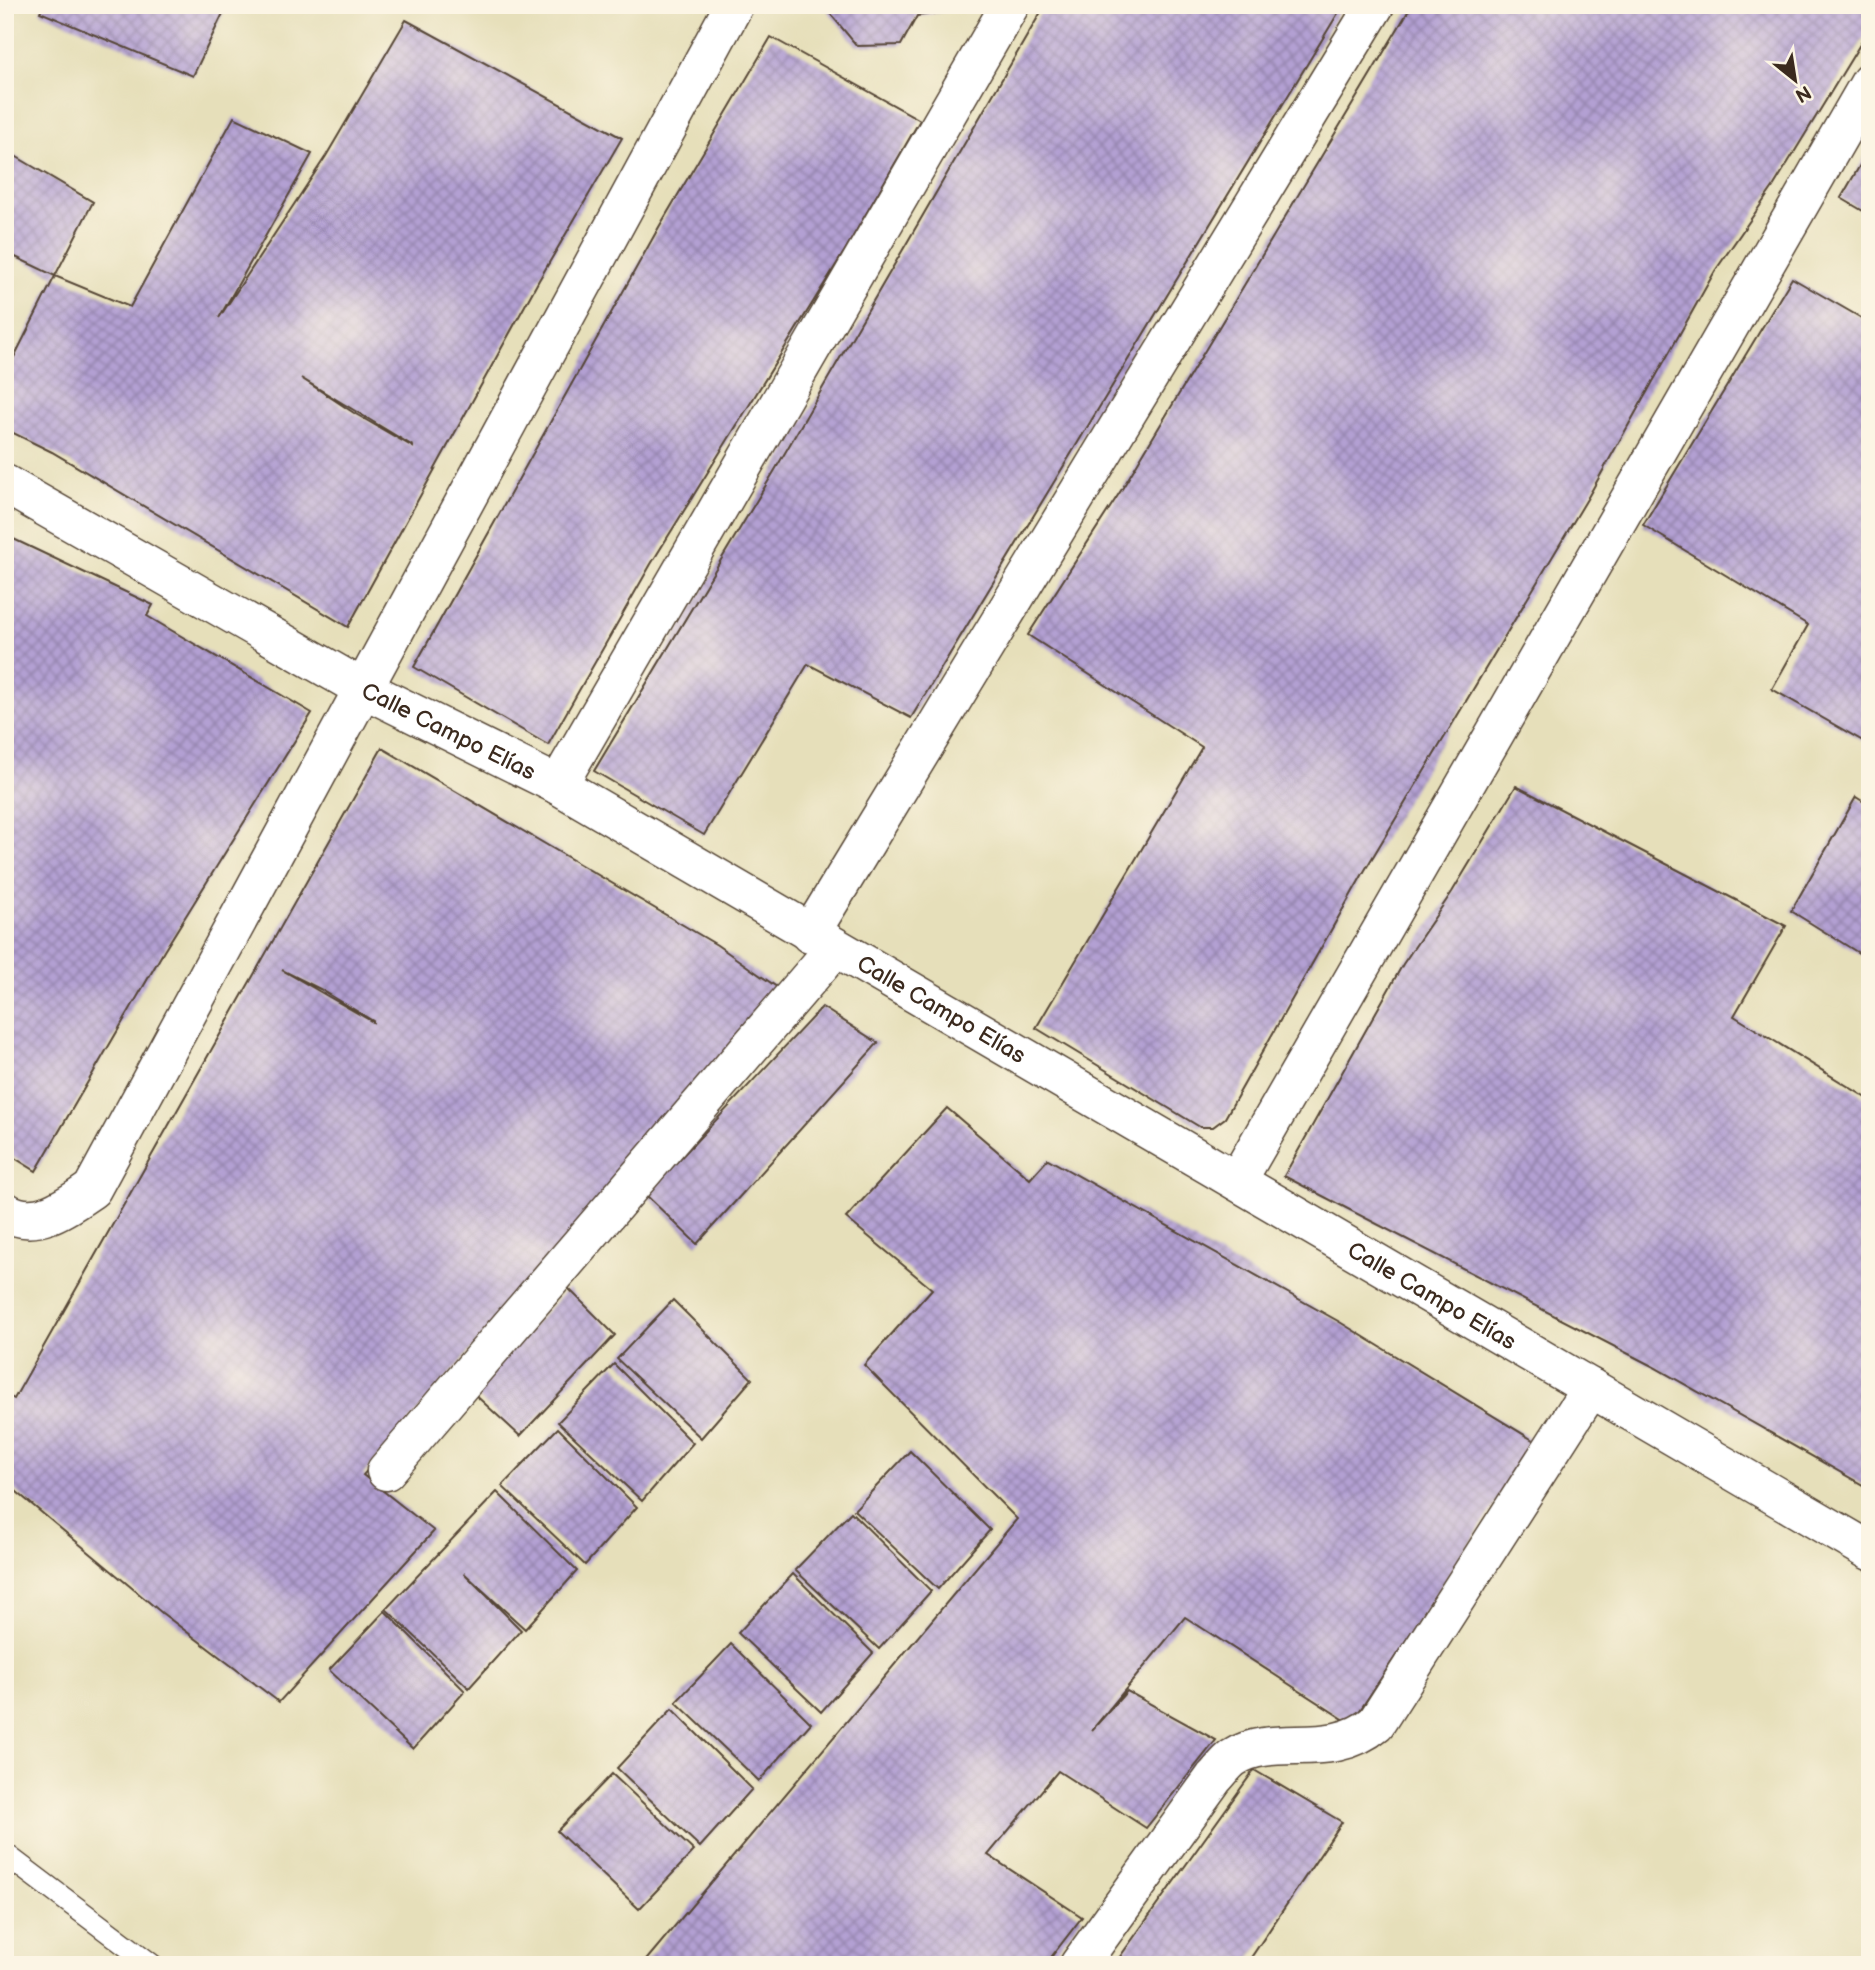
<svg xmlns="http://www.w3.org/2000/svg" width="1875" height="1970" font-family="'Balsamiq Sans',sans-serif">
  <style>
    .building { fill: url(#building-cross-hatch); fill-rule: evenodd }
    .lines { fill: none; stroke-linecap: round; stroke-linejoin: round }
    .service-casing { stroke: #554535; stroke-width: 24 }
    .minor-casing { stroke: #554535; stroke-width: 41 }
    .service { stroke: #fff; stroke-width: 21 }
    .minor { stroke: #fff; stroke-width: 38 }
    .labels { text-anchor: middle; stroke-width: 6; stroke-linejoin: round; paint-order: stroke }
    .street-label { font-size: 23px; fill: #3b2a1e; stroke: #fcf5e5 }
  </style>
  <defs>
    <pattern id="building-cross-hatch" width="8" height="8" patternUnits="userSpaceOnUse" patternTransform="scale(1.75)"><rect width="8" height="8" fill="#b3a0d3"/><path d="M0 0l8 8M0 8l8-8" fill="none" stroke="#9383ab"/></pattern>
  </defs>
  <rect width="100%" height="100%" fill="#fcf5e5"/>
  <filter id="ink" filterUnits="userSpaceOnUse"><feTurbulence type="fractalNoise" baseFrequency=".0143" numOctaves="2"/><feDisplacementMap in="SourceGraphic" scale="14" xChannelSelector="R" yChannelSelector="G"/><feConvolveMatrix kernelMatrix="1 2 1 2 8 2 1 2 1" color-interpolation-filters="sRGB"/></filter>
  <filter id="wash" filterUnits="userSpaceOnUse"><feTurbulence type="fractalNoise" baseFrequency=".00686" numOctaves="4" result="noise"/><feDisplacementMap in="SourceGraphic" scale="28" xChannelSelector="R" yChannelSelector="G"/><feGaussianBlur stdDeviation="1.57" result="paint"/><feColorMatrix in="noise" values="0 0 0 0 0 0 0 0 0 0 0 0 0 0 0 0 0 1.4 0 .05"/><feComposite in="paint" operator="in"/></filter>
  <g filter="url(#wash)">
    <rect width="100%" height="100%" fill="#e6dfba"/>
    <g id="blocks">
      <g class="building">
        <path d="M43,5H227L193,76L40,12Z"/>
        <path d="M823,5H963L961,9L917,16L901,45L857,46Z"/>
        <path d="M1045,5H1343L911,718L808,664L704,835L594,771L775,470Z"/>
        <path d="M1412,5H1862L1867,11L1870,28L1773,187L1715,271L1587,499L1365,870L1225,1118L1213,1127H1200L1036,1028L1202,747L1028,635L1122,489Z"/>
        <path d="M406,20L622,138L539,280L348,627L52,452L5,429V375L55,276L130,307L234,117L312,154L219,318L326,156ZM301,378L413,446V447L354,413Z"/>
        <path d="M771,37L920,120L844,252L651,564L548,745L414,667L659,227Z"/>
        <path d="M1870,148V215L1841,198Z"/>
        <path d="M5,150L93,202L55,276L5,252Z"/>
        <path d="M1792,278L1870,323V745L1772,689L1808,625L1643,525Z"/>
        <path d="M5,535L153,605L147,616L312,713L164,951L36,1171L5,1152Z"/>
        <path d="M382,748L717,945L781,990L363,1475L434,1531L279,1702L162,1613L5,1482V1394L14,1399ZM282,970L320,989L373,1021V1022Z"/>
        <path d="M1516,786L1786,926L1734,1016L1870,1100V1489L1654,1367L1284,1176L1403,964L1452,892Z"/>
        <path d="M1856,797L1870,806V960L1791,911Z"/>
        <path d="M822,1007L878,1043L697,1244L646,1195Z"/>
        <path d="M947,1108L1030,1179L1048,1159L1338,1321L1536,1442L1351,1724L1185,1617L1092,1730L1127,1691L1216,1740L1146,1828L1058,1771L988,1855L1082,1917L1045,1965H642L1017,1519L864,1365L932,1289L846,1218Z"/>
        <path d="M568,1288L615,1335L520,1436L472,1392Z"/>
        <path d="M673,1300L752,1379L701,1438L617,1359Z"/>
        <path d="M614,1364L693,1443L642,1501L558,1422Z"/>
        <path d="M558,1428L637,1507L585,1565L502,1486Z"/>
        <path d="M910,1451L990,1530L938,1589L854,1510Z"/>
        <path d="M497,1492L577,1571L525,1629L464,1573L521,1630L469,1688L386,1609Z"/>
        <path d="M851,1512L931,1591L879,1649L795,1570Z"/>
        <path d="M793,1574L873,1653L821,1712L738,1633Z"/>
        <path d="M385,1611L465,1691L413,1749L329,1670Z"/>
        <path d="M731,1644L811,1723L759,1781L676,1702Z"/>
        <path d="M672,1709L752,1789L700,1847L617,1768Z"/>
        <path d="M1254,1770L1342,1822L1246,1965H1114Z"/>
        <path d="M612,1774L694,1851L639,1909L557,1831Z"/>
      </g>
    </g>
  </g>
  <g filter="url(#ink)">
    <use href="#blocks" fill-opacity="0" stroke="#554535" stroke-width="2"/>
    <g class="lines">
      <g class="service-casing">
        <path id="service" d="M5,1854L152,1965"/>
      </g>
      <g class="minor-casing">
        <g id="minor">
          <path id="s1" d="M5,484L362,688L558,785L1870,1551"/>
          <path d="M558,785L1010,5"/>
          <path d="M810,934L1375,5"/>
          <path d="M1237,1181L1870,82"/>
          <path d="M5,1211C35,1231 67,1206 92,1189L734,5"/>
          <path d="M386,1471L835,948"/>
          <path d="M1079,1965L1214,1778C1220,1772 1226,1763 1233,1758C1275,1731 1330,1762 1376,1723L1591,1388"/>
        </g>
      </g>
      <use href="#service" class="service"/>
      <use href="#minor" class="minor"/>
    </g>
  </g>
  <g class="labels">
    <g class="street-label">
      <text dy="8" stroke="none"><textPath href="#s1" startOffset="508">Calle Campo Elías</textPath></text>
      <text dy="8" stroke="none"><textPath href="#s1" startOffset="1074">Calle Campo Elías</textPath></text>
      <text dy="8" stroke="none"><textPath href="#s1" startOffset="1642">Calle Campo Elías</textPath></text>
    </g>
  </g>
  <rect width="1875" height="1970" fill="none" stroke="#fcf5e5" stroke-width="28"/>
  <g transform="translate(1795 80) rotate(150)" stroke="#fcf5e5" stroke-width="5" paint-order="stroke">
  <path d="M0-5L12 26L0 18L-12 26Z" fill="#3b2a1e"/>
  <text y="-10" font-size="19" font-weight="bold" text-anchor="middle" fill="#3b2a1e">N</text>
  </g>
</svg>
